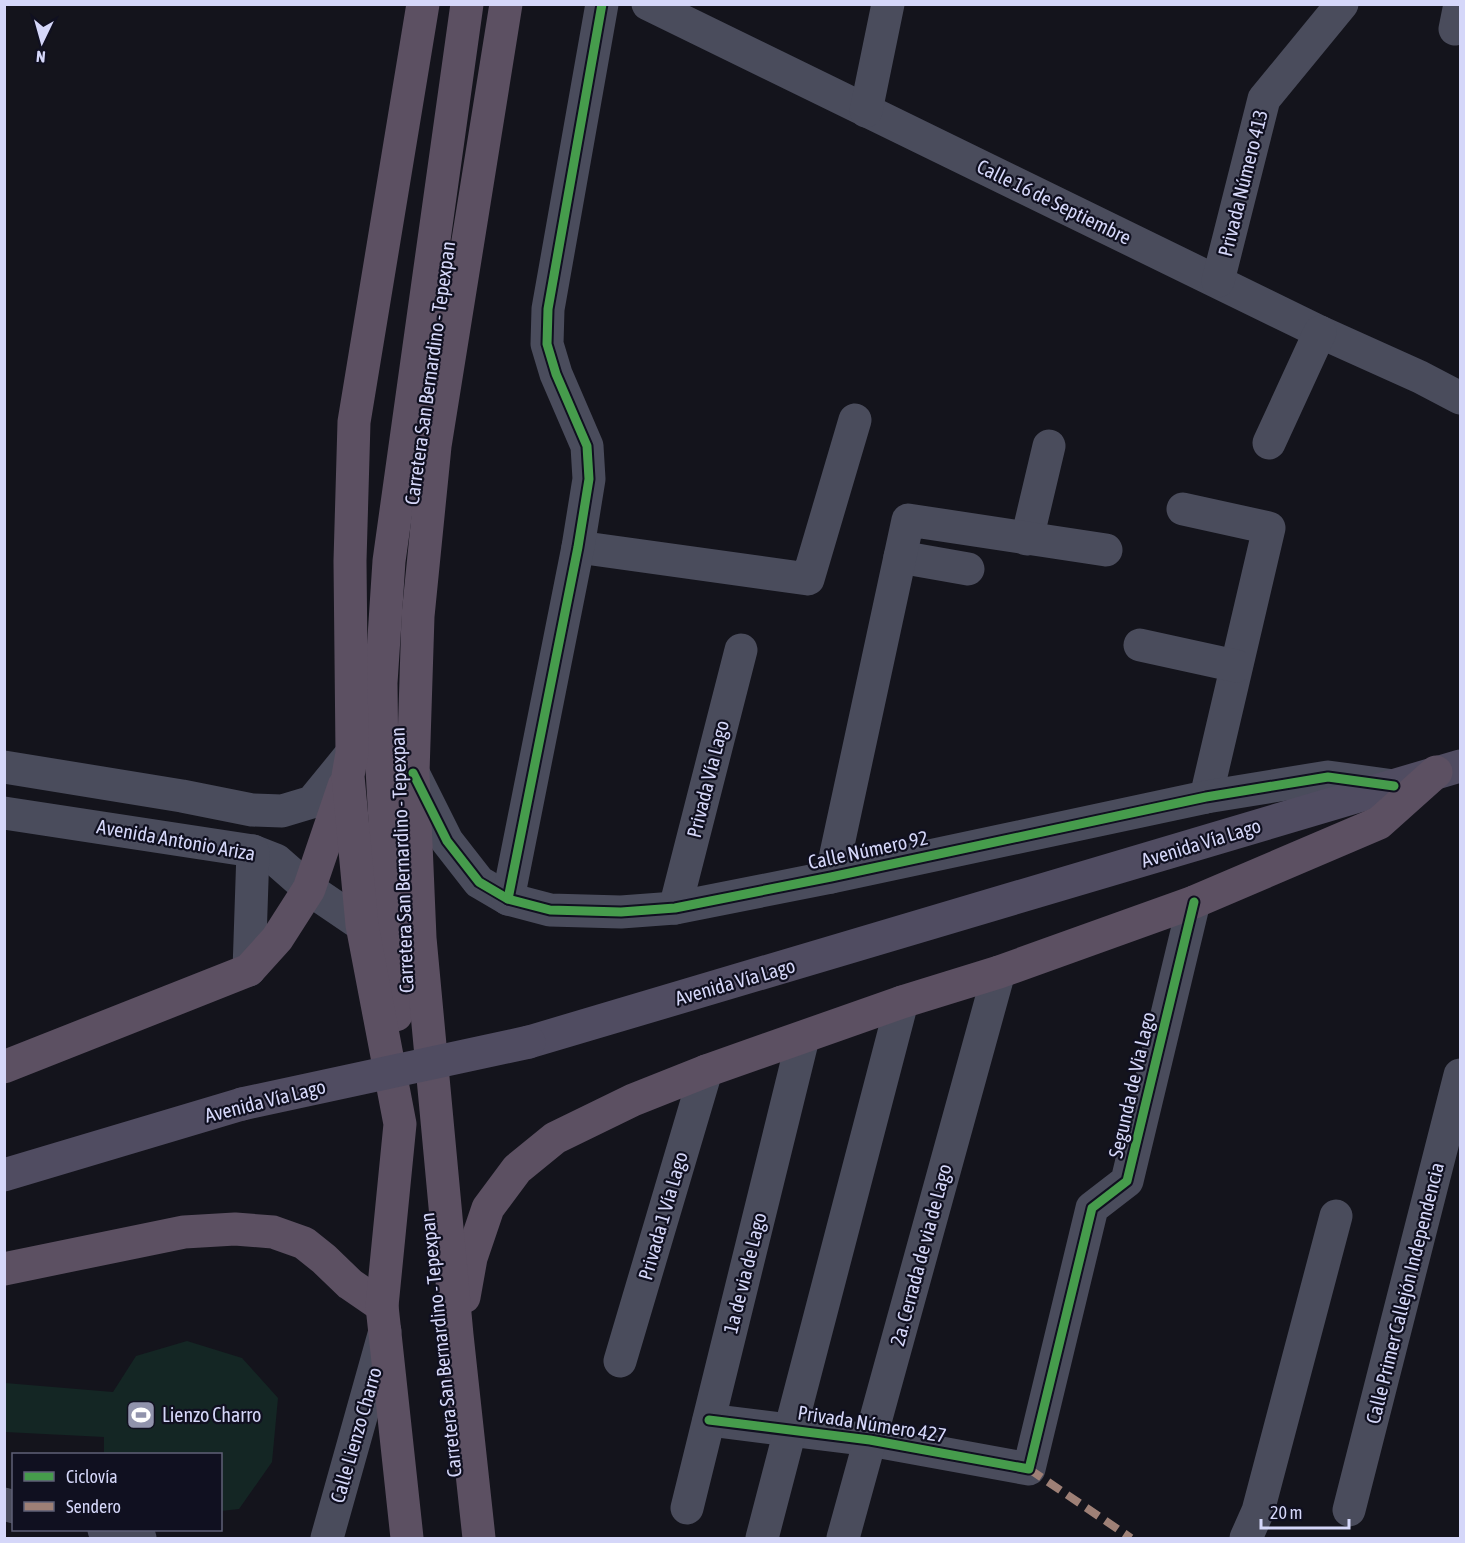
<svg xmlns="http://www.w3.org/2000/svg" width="1465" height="1543" font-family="'Asap Condensed',sans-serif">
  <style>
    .green { fill: #142624 }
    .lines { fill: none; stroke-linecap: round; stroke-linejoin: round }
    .minor { stroke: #4a4c5c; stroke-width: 33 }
    .major { stroke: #504c61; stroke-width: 33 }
    .highway { stroke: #5c5062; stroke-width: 33 }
    .major-bridge { stroke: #504c61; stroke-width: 33 }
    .quiet { stroke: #9e8076; stroke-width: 8; stroke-dasharray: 15 8; stroke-linecap: butt }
    .cycleway-casing { stroke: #101020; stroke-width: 13 }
    .cycleway { stroke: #469c4c; stroke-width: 9 }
    .labels { text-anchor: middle; stroke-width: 4.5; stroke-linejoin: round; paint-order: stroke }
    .street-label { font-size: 20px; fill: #d5d7f9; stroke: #101020 }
    .poi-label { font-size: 20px; fill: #d5d7f9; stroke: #101020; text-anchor: start }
  </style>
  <rect width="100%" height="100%" fill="#14141c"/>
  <path class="green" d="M187,1341L242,1358L278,1398L272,1462L239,1509L221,1511L220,1454H104V1437L5,1432V1383L113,1392L136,1356Z"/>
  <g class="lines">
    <g class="minor">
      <path d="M648,4L1320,332L1420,377L1460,398"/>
      <path d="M1455,29L1460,4"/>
      <path d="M866,111L888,4"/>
      <path d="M1218,281L1264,99L1342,4"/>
      <path d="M1269,443L1320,332"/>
      <path d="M1183,509L1269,528L1206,797"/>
      <path d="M1027,539L1049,446"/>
      <path d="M578,547L808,579L855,420"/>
      <path d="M900,557L968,569"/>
      <path d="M1140,645L1236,666"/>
      <path d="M4,767L182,796L252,810L282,811L312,802L352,753"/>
      <path d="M413,773L447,841L479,882L508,899L550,910L621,912L675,908L831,877L1206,797L1328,777L1394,786"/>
      <path d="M4,813L253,851L276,860L309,889L362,925"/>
      <path d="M831,877L908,520L1106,550"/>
      <path d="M508,899L578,547L589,479L587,446L556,374L547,344L548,309L602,4"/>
      <path d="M675,908L741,650"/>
      <path d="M249,970L253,851"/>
      <path d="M620,1361L706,1071"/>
      <path d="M709,1420L870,1440L1029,1469L1092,1208L1127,1181L1194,902"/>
      <path d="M4,1504L14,1507"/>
      <path d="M687,1508L803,1038"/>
      <path d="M1349,1510L1460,1075"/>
      <path d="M104,1530L140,1538"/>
      <path d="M327,1538L385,1331"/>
      <path d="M762,1538L902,1002"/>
      <path d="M843,1538L999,972"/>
      <path d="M1246,1538L1258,1511L1336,1216"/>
    </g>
    <g class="major">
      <path d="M529,1042L1460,766"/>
      <path d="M4,1175L242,1104"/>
    </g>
    <g class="highway">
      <path d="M396,1015L382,769L381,683L389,561L467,4"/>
      <path d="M4,1067L249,970L277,939L309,889L344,786"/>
      <path d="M4,1269L184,1232L235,1229L273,1232L304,1243L324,1259L350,1284L382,1306"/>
      <path d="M464,1297L471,1258L488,1208L517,1169L555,1138L633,1100L706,1071L902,1002L999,972L1194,902L1379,823L1436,772"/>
      <path d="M407,1538L382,1306L400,1124L362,925L348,776L352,753L350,561L354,422L423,4"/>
      <path d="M479,1538L457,1335L420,938L413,773L418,616L435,446L506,4"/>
    </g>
    <path class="major-bridge" d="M242,1104L529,1042"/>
    <path class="quiet" d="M1029,1469L1131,1538"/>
    <g class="cycleway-casing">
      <g id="cycleway">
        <path d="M413,773L447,841L479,882L508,899L550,910L621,912L675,908L831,877L1206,797L1328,777L1394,786"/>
        <path d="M508,899L578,547L589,479L587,446L556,374L547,344L548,309L602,4"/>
        <path d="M709,1420L870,1440L1029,1469L1092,1208L1127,1181L1194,902"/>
      </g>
    </g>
    <use href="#cycleway" class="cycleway"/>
  </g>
  <defs>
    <g id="stadium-square" transform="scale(1.5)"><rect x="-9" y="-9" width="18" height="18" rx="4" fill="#9193ac" stroke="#101020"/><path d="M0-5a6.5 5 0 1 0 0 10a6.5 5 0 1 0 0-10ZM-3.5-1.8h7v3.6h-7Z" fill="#fff"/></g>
  </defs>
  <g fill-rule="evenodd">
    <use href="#stadium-square" x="141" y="1415"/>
  </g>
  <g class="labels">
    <g class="street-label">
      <text transform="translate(1243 183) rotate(-76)" y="7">Privada Número 413</text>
      <text transform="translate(1054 202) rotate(26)" y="7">Calle 16 de Septiembre</text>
      <text transform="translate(430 373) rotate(-82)" y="7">Carretera San Bernardino - Tepexpan</text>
      <text transform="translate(708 779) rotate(-76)" y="7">Privada Vía Lago</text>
      <text transform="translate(176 840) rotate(10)" y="7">Avenida Antonio Ariza</text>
      <text transform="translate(1201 843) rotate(-17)" y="7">Avenida Vía Lago</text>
      <text transform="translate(868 850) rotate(-12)" y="7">Calle Número 92</text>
      <text transform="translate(402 860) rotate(-92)" y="7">Carretera San Bernardino - Tepexpan</text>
      <text transform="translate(735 982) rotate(-16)" y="7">Avenida Vía Lago</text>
      <text transform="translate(1132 1085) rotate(-77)" y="7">Segunda de Via Lago</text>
      <text transform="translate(265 1101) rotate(-14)" y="7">Avenida Vía Lago</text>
      <text transform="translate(663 1216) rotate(-74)" y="7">Privada 1 Vía Lago</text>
      <text transform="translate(921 1255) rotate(-75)" y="7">2a. Cerrada de via de Lago</text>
      <text transform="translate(745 1273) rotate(-76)" y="7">1a de via de Lago</text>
      <text transform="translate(1405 1293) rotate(-76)" y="7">Calle Primer Callejón Independencia</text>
      <text transform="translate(441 1345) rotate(-96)" y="7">Carretera San Bernardino - Tepexpan</text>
      <text transform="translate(872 1424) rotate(9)" y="7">Privada Número 427</text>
      <text transform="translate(356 1435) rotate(-74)" y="7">Calle Lienzo Charro</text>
    </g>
    <g class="poi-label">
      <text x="162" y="1422">Lienzo Charro</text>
    </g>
  </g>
  <rect width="1465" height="1543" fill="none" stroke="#d5d7f9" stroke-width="12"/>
  <rect x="12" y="1453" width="210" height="78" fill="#101020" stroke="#5f6077" stroke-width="1.5"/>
  <rect x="24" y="1472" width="30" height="9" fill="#469c4c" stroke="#5f6077" stroke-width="1.5"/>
  <text x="66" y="1483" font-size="18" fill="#d5d7f9">Ciclovía</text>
  <rect x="24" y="1502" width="30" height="9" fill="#9e8076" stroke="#5f6077" stroke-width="1.5"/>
  <text x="66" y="1513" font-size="18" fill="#d5d7f9">Sendero</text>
  <g transform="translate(42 42) rotate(185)" stroke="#101020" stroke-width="4.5" paint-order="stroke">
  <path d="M0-4.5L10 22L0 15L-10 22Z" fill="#d5d7f9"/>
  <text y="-9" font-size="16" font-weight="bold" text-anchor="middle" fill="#d5d7f9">N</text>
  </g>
  <path d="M1261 1519v9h88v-9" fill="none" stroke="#d5d7f9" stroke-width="3"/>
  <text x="1270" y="1519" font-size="18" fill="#d5d7f9" stroke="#101020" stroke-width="4.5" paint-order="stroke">20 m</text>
</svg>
